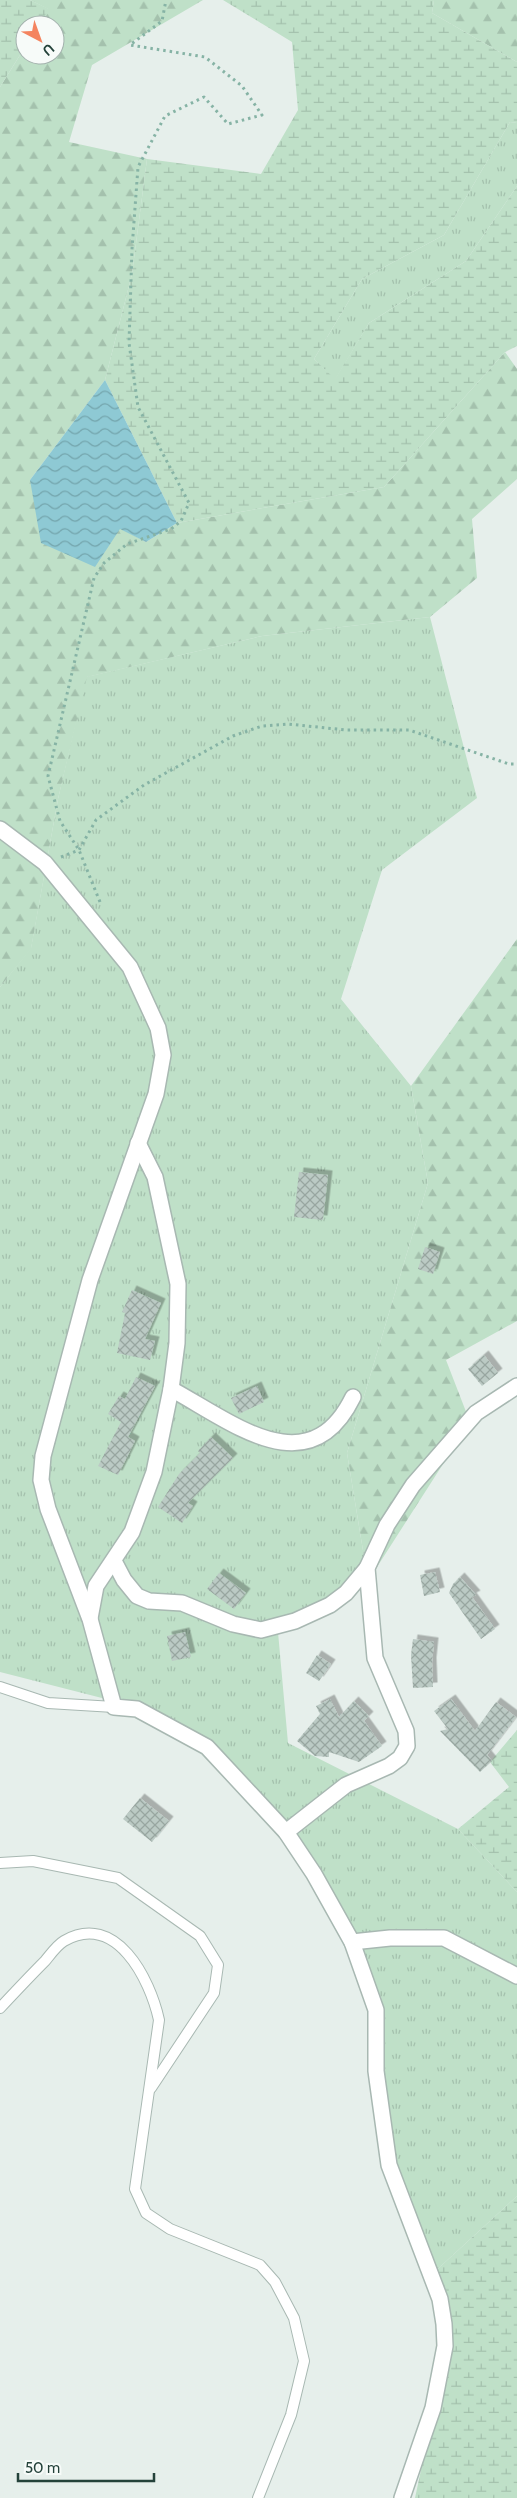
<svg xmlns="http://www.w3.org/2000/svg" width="517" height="2498" font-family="Cabin,sans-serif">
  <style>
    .grass { fill: url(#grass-tufts) }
    .forest { fill: url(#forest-firs) }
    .wetland { fill: url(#wetland-marsh) }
    .water { fill: url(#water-waves) }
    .building { fill: url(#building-cross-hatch); filter: url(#shadow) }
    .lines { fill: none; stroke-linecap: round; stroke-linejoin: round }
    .lane-casing { stroke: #a8b8b2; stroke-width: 12 }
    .street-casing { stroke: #a8b8b2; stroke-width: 18 }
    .path { stroke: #86b3a5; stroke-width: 3; stroke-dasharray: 2.5 4; stroke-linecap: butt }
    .lane { stroke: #fff; stroke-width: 10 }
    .street { stroke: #fff; stroke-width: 15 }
  </style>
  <defs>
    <pattern id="grass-tufts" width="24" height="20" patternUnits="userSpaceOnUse" patternTransform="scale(1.25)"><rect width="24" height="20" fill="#bfe0c8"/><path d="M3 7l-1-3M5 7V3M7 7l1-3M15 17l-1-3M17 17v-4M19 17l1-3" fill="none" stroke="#a4c1ad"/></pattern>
    <pattern id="forest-firs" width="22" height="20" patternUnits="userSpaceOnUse" patternTransform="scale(1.25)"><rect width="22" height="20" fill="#bfe0c8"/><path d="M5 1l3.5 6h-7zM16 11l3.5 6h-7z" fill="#a4c1ad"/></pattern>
    <pattern id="wetland-marsh" width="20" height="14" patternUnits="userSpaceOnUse" patternTransform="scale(1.25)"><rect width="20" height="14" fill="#bfe0c8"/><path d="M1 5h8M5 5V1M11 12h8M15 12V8" fill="none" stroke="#a4c1ad"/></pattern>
    <pattern id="water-waves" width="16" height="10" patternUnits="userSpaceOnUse" patternTransform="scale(1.25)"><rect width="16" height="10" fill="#8ec9d4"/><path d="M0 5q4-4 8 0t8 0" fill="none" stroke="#74a5ad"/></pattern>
    <pattern id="building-cross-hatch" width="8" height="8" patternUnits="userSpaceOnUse" patternTransform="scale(1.25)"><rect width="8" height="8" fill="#bbcac4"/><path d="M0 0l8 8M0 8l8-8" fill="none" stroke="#98a6a0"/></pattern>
    <filter id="shadow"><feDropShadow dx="4.5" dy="-4.5" stdDeviation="0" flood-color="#0004"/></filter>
  </defs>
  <rect width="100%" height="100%" fill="#e6efeb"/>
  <g class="grass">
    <path d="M510,122L517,123V186L466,261L369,323L335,380L314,359L362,279L444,235Z"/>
    <path d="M430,617L477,798L382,870L341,999L411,1086L428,1183L347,1453L368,1581L277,1621L288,1743L458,1829L517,1892V2196L429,2277L384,2150L361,1956L230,1760L145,1709L0,1672V987L31,948L58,799L86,677L262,636Z"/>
  </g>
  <g class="forest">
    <path d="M30,0H203L92,65L69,142L147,159L132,274L105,380L30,480L146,542L177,523L384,487L505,352L517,369V479L472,519L477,578L430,617L262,636L87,677L58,799L31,949L0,987V87L25,47V55H55V25H39L48,9Z"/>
    <path d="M434,0H517V62L432,13Z"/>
    <path d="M517,939V1321L446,1360L470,1422L368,1581L347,1453L428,1183L411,1086Z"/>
  </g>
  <g class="wetland">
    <path d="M0,0H30L49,9L39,25H25V47L0,87Z"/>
    <path d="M223,0H434L432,13L517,62V123L510,122L444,235L362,279L314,359L335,379L369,323L466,261L517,186V346L505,352L384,487L177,523L105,380L132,274L147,159L261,174L298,110L292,42Z"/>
    <path d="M517,1730V1892L458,1829L509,1787L490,1762Z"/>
    <path d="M517,2196V2498H415L450,2335L429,2277Z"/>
  </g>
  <path class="water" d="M105,380L177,523L146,542L120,529L95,567L41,543L30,480Z"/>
  <g class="building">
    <path d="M299,1172L328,1175L323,1220L294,1217Z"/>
    <path d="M425,1247L440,1252L433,1274L418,1269Z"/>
    <path d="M132,1290L161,1303L145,1339L155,1341L150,1360L117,1353L125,1313L122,1312Z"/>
    <path d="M484,1355L498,1373L482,1386L468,1369Z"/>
    <path d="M136,1377L155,1386L128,1437L135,1441L118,1475L98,1466L121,1422L108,1414L119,1396L125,1399Z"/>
    <path d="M257,1386L264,1402L239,1414L231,1398Z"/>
    <path d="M211,1437L233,1458L188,1503L193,1506L182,1523L158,1507L179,1474L200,1453L198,1451Z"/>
    <path d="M435,1572L440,1592L424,1596L420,1575Z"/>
    <path d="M219,1573L246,1593L234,1609L207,1589Z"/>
    <path d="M460,1577L476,1595L472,1597L495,1629L481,1639L449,1593L453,1584Z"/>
    <path d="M185,1632L191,1657L172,1661L167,1636Z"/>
    <path d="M413,1639L434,1642L432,1662L433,1687L413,1688L411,1655Z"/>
    <path d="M317,1655L331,1664L319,1681L306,1673Z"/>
    <path d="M330,1699L339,1717L354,1701L369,1716L364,1721L382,1746L359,1762L329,1752V1757L315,1756L297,1741L320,1714L316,1706Z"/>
    <path d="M451,1699L475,1731L496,1702L516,1717L487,1755L492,1761L480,1772L440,1731L448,1729L434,1711Z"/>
    <path d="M140,1798L169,1821L152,1842L123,1819Z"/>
  </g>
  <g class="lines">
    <g class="lane-casing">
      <g id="lane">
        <path d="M0,1687L48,1703L114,1707"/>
        <path d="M0,1863L33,1861L118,1878L200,1936L218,1965L214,1993L151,2088"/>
        <path d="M0,2008C15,1992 30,1976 45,1961C50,1955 57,1945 64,1941C116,1911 150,1979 159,2020L135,2189L146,2213L170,2229L260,2265L275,2282L294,2318L304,2361L291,2415L258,2498"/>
      </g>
    </g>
    <g class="street-casing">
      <g id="street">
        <path d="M0,829L45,863L130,967L158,1028L163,1055L156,1094L90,1280L43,1456L41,1480L48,1509L90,1619L114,1707L137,1709L207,1747L286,1832L314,1874L352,1942L376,2010V2071L389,2165L440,2299L444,2324L445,2346L433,2408L402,2498"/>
        <path d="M171,1389C232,1422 309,1487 353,1397"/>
        <path d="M114,1561L124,1580L137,1596L149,1601L182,1603L233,1624L261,1630L295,1621L330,1605L346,1593L367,1568"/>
        <path d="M90,1618L96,1586L132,1532L154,1472L171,1389L177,1343L178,1284L155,1177L138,1143"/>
        <path d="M286,1832L346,1785L389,1766L400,1758L407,1746L406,1731L375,1658L367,1568L387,1525L413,1485L476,1413L517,1386"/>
        <path d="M352,1942L390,1938H444L517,1976"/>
      </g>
    </g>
    <g class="path">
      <path d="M61,857L79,850L96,820L144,785L233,736L262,726L288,724L346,730H409L509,764H517"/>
      <path d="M100,902L79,850L60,821L48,776L94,578L104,563L127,544L171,529L181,521L189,503L138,407L129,343L132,249L138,167L165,116L204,97L228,124L262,115L242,86L205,57L130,45L162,21L166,0"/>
    </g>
    <use href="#lane" class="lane"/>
    <use href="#street" class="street"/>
  </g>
  <g transform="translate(40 40) rotate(139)"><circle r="24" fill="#f7fbf9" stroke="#a3b1ad"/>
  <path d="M0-4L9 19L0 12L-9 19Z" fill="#f4845f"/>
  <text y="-8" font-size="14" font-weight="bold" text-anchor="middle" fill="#24423a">U</text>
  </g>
  <path d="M18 2473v8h136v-8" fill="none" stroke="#24423a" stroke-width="2.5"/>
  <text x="25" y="2473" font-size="15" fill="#24423a" stroke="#f7fbf9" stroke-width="4" paint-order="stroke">50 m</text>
</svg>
